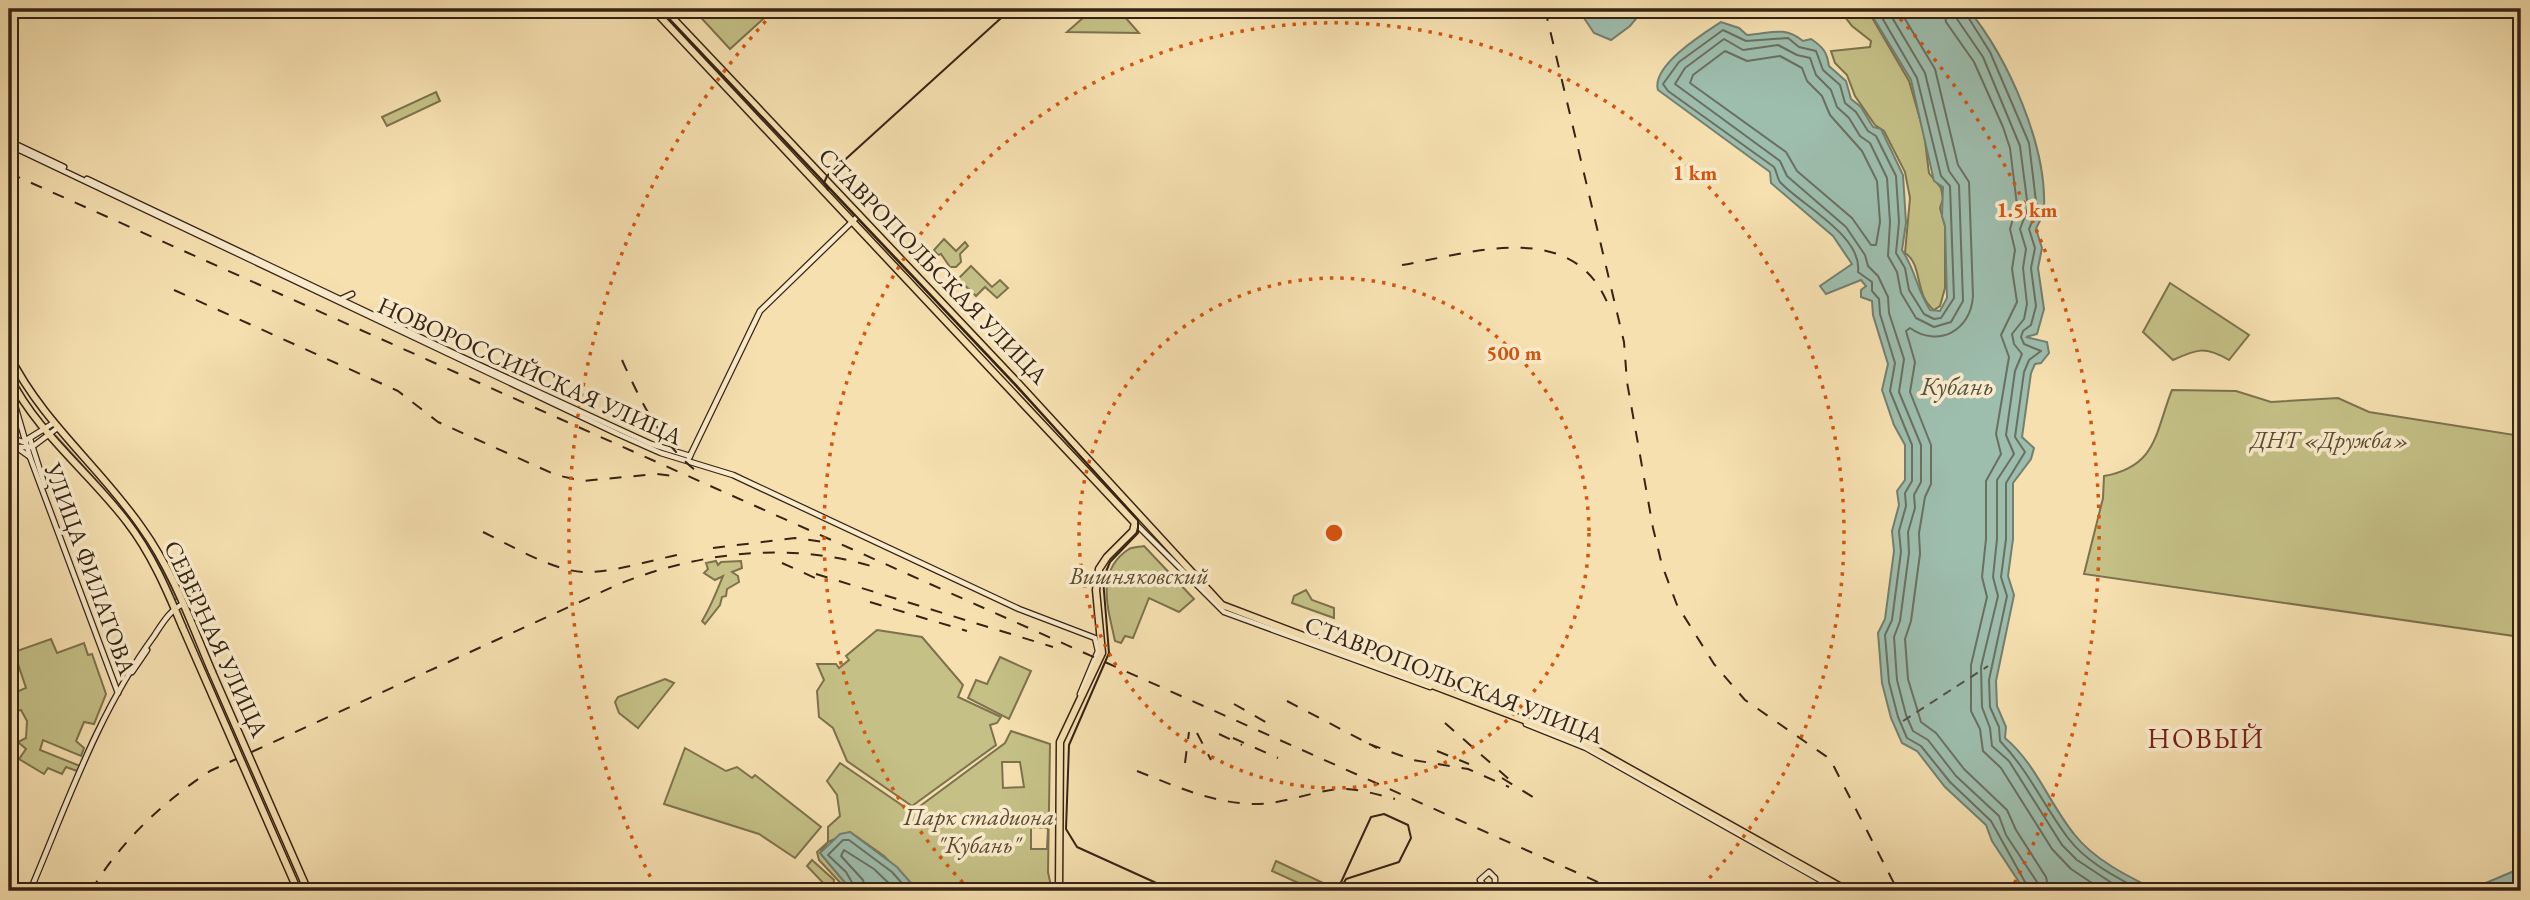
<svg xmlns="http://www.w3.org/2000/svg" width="2530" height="900" font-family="'EB Garamond',serif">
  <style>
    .green { fill: #c4c086; stroke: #7d724d; stroke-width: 2; fill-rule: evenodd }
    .water { fill: #9dbdad; stroke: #747f70; stroke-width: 2 }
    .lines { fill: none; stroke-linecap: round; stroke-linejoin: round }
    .shore { stroke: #6a7060; stroke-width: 2 }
    .ferry { stroke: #555142; stroke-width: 2; stroke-dasharray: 9 7; stroke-linecap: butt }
    .secondary-casing { stroke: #362314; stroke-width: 7 }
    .primary-casing { stroke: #362314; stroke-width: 9 }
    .secondary { stroke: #f9ebcc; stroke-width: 4.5 }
    .primary { stroke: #f6e0b0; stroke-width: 6 }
    .tram { stroke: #362314; stroke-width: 2 }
    .rail { stroke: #362314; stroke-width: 2; stroke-dasharray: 12 12; stroke-linecap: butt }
    .primary-bridge-casing { stroke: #362314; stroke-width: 9; stroke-linecap: butt }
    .primary-bridge { stroke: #f6e0b0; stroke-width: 6 }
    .ring { fill: none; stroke: #d6540d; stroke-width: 3.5; stroke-dasharray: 3.5 7 }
    .labels { text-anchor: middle; stroke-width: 7; stroke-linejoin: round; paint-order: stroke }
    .street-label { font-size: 24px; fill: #362314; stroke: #f9ebcc }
    .park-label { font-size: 24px; font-style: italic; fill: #5a4a30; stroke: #f9ebcc }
    .water-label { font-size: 26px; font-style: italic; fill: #555142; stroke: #f9ebcc }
    .quarter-label { font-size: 28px; letter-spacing: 2px; fill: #7a1f14; stroke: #f9ebcc }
    .centre { fill: #d6540d; stroke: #f9ebcc; stroke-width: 3.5 }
    .ring-label { font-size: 21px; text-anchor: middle; font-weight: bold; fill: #d6540d; stroke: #f9ebcc; stroke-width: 7; stroke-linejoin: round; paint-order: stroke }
  </style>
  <rect width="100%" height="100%" fill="#f6e0b0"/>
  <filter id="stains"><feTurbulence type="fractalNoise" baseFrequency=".00286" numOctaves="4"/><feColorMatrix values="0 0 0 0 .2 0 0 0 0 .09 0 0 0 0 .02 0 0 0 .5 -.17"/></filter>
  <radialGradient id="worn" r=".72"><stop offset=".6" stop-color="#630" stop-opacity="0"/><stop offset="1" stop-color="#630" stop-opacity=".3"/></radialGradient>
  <g class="green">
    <path d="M693,9H774L730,49Z"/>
    <path d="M1093,9H1118L1139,33L1067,32Z"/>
    <path d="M1839,9H1867L1909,81L1924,133L1929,173L1941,188L1943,199L1940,208L1945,226V288L1940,306L1934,310C1914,295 1923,264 1905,253L1910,198L1905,172L1884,131L1875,125L1855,96L1847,75L1835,63L1831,51L1870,47L1871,41L1852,26Z"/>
    <path d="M436,92L440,101L387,126L382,117Z"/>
    <path d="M944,239L956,251L965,242L968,246L960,254L961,262L956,267H950L941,254L938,255L934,250Z"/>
    <path d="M971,266L992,287L1000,280L1008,288L997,298L985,287L976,296L958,279Z"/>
    <path d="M2170,283L2249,335L2229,360C2205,346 2197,349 2173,360L2143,332Z"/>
    <path d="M2172,390L2236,391L2271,402L2338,398L2369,412L2521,436V637L2084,574L2103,498L2104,476C2158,466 2155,432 2172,390Z"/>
    <path d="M55,435C104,489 146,531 177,598L174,601L153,558Z"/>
    <path d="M1144,546L1194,599L1179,612L1149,598L1133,638L1125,636L1121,643L1115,641C1108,608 1095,571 1129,549C1133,547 1140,547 1144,546Z"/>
    <path d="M716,561L718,565L721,562L741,561L742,568L732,572L738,576L739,582L727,589L726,596L722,597L720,605L705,624L702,621C711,607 718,588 723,576L715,580L704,573L708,569L706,563Z"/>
    <path d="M1306,590L1312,600L1334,608V618L1292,603L1294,596Z"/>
    <path d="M877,630L922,637L963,685L958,697L1001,717L997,723L990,725L996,745L912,806L847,761L833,728L819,717L817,691L824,680L817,664H836L839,668L849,660L846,656Z"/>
    <path d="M51,639L57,653L84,643L88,655L92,654L106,694L94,724L84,722L76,741L84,748L81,756L43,740L40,750L80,766L77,771L66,767L62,774L48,768L44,774L19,759L26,749L18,742L26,738L27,721L21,710L9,713V695L26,688L14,652Z"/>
    <path d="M1000,657L1031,671L1009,719L968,698L976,680L987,684Z"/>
    <path d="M665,679L674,683L638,728L619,713L615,702L618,697Z"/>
    <path d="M1011,731L1050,744L1048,872L1052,891H918L884,856L850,832L828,842L820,853L852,891H848L819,860L817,852L828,842V827L840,816L837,795L827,781L840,763L912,812L1005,743ZM1002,762H1020L1024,787L1003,788ZM1031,827L1048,828L1047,849H1031Z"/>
    <path d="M685,748L726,771L737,767L752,778L755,775L821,827L795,858L759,834L664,804Z"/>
    <path d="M812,860L834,880L833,887H827L807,866Z"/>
    <path d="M1276,861L1332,887L1331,891H1316L1272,871Z"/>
  </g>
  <g class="water">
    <path d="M1578,9H1644L1630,26L1611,40L1594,33Z"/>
    <path d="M1868,9H1968C2008,58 2047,145 2044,209C2044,216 2038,223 2036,229L2042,248L2038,268L2044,309L2037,334L2026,337L2047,342L2049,353L2041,363L2035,364L2031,373L2022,437L2034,448L2031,459L2013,483V539L2008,576L2014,595L1996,681L1997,706L2006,727L2005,738C2036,764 2049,803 2074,834C2094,860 2129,877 2158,891H2025L1992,841L1986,825L1945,787L1917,751L1902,743L1891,718L1882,683L1878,633L1885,619L1894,551L1892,531L1899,505L1897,491L1905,480V445L1894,425L1882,390L1888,364L1873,315L1872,301L1861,297V290L1866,286L1861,280L1826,294L1820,286L1852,264L1833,236L1771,183L1770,172L1658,90C1651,66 1704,33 1721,22L1739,28L1747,35C1770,34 1783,25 1803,41L1811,39C1823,47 1827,52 1829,66L1846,81L1851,99L1861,107L1873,127L1881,129L1903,175L1906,223L1902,250C1916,271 1916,288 1930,310L1940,311L1947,298L1945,226L1942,216L1943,187L1934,181L1911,80Z"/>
    <path d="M850,832L897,867L918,891H852L820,853L840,834Z"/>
    <path d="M2521,868V891H2467Z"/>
  </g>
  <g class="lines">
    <g class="shore">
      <path d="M1877,9L1917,78L1941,176L1950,186L1954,298L1941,318L1934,319L1924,314L1909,290L1905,268L1896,253L1899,222L1896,176L1876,136L1868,131L1856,112L1845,103L1840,85L1823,70L1816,51L1799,47L1788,38L1746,41L1723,30L1679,62L1663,84L1668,91L1774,167C1777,172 1777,178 1780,182C1801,205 1863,236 1858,272L1872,282V291L1879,299L1880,314L1895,363L1890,391L1912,445V481L1905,493L1906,506L1899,531L1901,552L1892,620L1885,635L1889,682L1898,717L1907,738L1921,746L1950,782L1991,821L2030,891"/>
      <path d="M1887,9L1925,73L1949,171L1959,185L1963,301L1951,322L1934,327L1916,318L1901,293L1897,272L1888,256L1890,222L1887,178L1870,143L1860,136L1849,118L1837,107L1831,90L1816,75L1810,58L1797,55L1778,45L1743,50L1724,39L1685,68L1675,84L1780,161L1787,176L1846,227L1865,255L1868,266L1878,276L1888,297L1889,313L1904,359L1899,392L1921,445V482L1914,495L1915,508L1908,532L1909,553L1900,621L1894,637L1897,680L1906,715L1913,731L1928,740L1956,776L1999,816L2006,835L2037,882L2039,891"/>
      <path d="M1899,9L1935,69L1958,165L1969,182L1973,296C1971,331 1938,348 1910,328L1906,331L1915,362L1910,392L1931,445V484L1925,497L1919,533L1920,554L1911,621L1905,639L1908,679L1921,722L1936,733L1964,769L2007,810L2016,830L2046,877L2049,891"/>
      <path d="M1944,9L1946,22L1974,62L2003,127L2010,148L2017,205L2010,229L2015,250L2012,269L2017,302L2001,335L2009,357L1996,434L2001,454L1986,481V539L1982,577L1987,597L1971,665V711L1980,729L1983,751L2001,768L2052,849L2071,869L2104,891"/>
      <path d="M1954,9L1957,19L1983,57L2020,146L2028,208L2020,229L2026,249L2023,268L2027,304L2024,319L2012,334L2014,344L2022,354L2015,371L2006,435L2014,454L1997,480V539L1993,577L1998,596L1981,667L1982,707L1990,728L1992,746L2009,761L2062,845L2077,860L2124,891"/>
      <path d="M1963,9L1990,52L2029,143L2037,210L2029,229L2035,248L2031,268L2036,306L2031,325L2023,331L2021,337L2024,344L2041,351L2029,360L2024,372L2015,437L2025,452L2006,483V539L2001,577L2007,596L1989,680L1990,707L1999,727L2000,741C2029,771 2043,805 2068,838C2086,862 2116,877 2142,891"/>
      <path d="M1725,51L1747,61L1780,56L1802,68L1807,81L1822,96L1830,115L1862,151L1877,181L1880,222L1876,245H1871L1852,218L1797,171L1786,152L1690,83L1693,75Z"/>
      <path d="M857,891L846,872L828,855L843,840H849L892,872L909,891"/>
      <path d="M866,891L863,880L841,856L844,850L874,869L897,891"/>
    </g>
    <path class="ferry" d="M1903,721L1988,666"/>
    <g class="secondary-casing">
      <g id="secondary">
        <path d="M9,141L64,167"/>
        <path d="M9,145L618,434L661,453L733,475L1019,609L1095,638L1098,651L1080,694"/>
        <path d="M87,179L464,358L651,444L690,456"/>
        <path d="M341,299L352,294"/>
        <path d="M9,385L30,457L118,693"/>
        <path d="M9,437L23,442L52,424"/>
        <path d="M30,439L45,486"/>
        <path d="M9,442L30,457"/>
        <path d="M16,447H32L56,429"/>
        <path d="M689,458L760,311L858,216"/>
        <path d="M1135,523L1224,612L1430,687"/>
        <path d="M132,672L147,650"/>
        <path d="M1526,724L1586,748L1840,891"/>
        <path d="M30,891C67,804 98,712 154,636C162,624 170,610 183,604"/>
        <path d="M1488,891L1480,880L1489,872L1495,878V891"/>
      </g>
    </g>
    <g class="primary-casing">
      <g id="primary">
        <path d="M653,9L1135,523L1133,531L1107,557L1099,569L1096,590L1102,653L1060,742L1059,891"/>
        <path d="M664,9L1018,383L1222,605L1582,742L1848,891"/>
        <path d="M9,355C42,422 100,467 142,528C173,571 191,623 212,672"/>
        <path d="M9,376C37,433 89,472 127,522C151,553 167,590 182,626"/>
        <path d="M284,859L298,891"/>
      </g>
    </g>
    <use href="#secondary" class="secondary"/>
    <use href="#primary" class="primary"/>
    <g class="tram">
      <path d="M660,9L1016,385L1138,520V533L1110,562L1103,579L1109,653L1069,745L1066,829L1077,847L1174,891"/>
      <path d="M828,190L824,183L827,176L1011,9"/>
      <path d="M1337,891L1371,817L1384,814L1408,825L1411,838L1399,862L1346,879L1339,891"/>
    </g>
    <g class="rail">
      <path d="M1545,9L1624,342L1627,382L1653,528L1662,565L1677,605L1714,664L1745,700L1830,759L1898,891"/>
      <path d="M9,173L1618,891"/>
      <path d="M1402,265C1472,253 1575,217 1609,307"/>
      <path d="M174,290L398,391L438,422L556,475L583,481L657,474L674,476"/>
      <path d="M622,360C642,404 663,448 703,476"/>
      <path d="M483,532C510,545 555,572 585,572C618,572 650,560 682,554"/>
      <path d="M713,548L795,538L824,542"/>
      <path d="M782,563L824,582"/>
      <path d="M816,574L1053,647"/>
      <path d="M870,602L967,631"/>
      <path d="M1287,701L1377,748"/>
      <path d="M1234,704L1269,724"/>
      <path d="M1445,723L1510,780"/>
      <path d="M1197,733L1211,760"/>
      <path d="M1219,734L1242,745"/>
      <path d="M1233,738L1278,758"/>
      <path d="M1369,744L1413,760L1468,769L1509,787"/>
      <path d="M1437,751L1469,764"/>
      <path d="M1185,763L1189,732"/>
      <path d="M1137,771C1175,786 1210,802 1251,804C1279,805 1304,794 1331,790C1351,786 1375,794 1395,799"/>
      <path d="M1502,778L1541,802"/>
      <path d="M91,891C120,842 163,802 210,771L619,584C699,552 790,541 874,567"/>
    </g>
    <g class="primary-bridge-casing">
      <g id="primary-bridge">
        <path d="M182,626L284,859"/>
        <path d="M212,672L308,891"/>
      </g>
    </g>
    <use href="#primary-bridge" class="primary-bridge"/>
  </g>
  <g class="ring">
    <circle cx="1334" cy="533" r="255"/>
    <path d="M970 890A510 510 0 1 1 1698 890"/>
    <path d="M655 886A765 765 0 0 1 775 11M1893 11A765 765 0 0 1 2013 886"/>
  </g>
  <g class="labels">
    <g class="street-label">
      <text transform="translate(933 266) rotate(46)" y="8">СТАВРОПОЛЬСКАЯ УЛИЦА</text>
      <text transform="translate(530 371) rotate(24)" y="8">НОВОРОССИЙСКАЯ УЛИЦА</text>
      <text transform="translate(90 569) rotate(70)" y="8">УЛИЦА ФИЛАТОВА</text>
      <text transform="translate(216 639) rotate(65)" y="8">СЕВЕРНАЯ УЛИЦА</text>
      <text transform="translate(1454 680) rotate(21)" y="8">СТАВРОПОЛЬСКАЯ УЛИЦА</text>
    </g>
    <g class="park-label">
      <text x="2330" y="448">ДНТ «Дружба»</text>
      <text x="1139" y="584">Вишняковский</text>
      <text x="979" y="825">Парк стадиона<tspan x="979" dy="28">"Кубань"</tspan></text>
    </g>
    <g class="water-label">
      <text x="1957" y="395">Кубань</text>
    </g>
    <g class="quarter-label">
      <text x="2206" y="748">НОВЫЙ</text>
    </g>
  </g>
  <circle cx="1334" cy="533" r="10" class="centre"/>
  <g class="ring-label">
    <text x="1695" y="180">1 km</text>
    <text x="2027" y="217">1.5 km</text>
    <text x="1514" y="360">500 m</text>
  </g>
  <rect width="2530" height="900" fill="none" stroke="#f6e0b0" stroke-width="35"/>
  <rect x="10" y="10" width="2509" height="879" fill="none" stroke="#362314" stroke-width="3.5"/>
  <rect x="18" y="18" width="2495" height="865" fill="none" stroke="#362314" stroke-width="2"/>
  <rect width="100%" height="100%" filter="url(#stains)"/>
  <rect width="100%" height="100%" fill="url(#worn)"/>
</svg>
